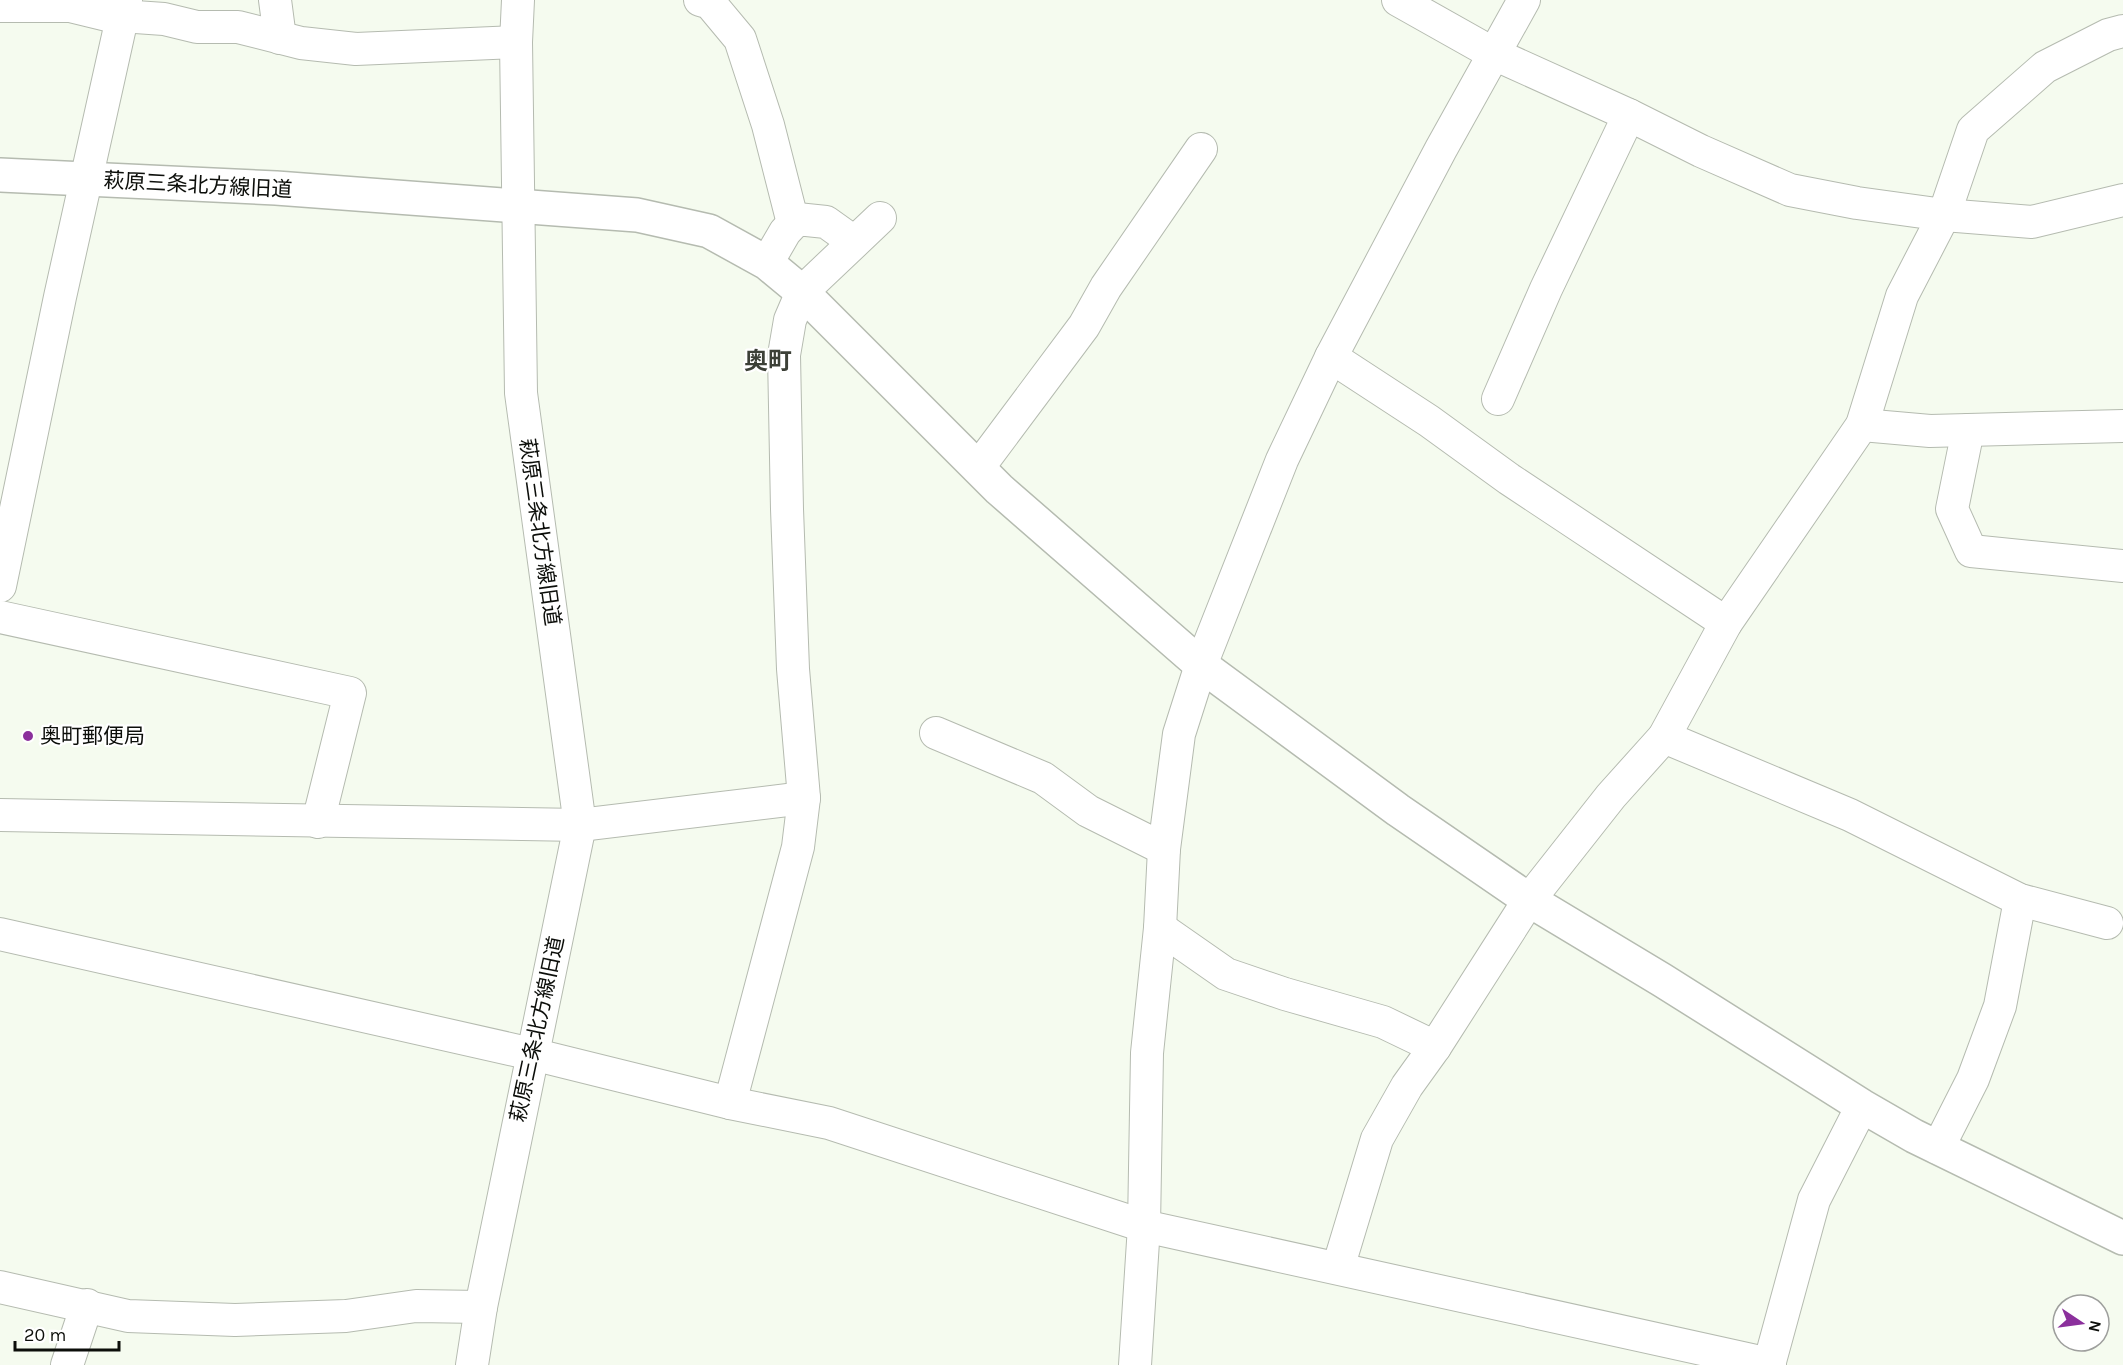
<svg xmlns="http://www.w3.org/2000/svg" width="2123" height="1365" font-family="Karla,'Noto Sans JP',sans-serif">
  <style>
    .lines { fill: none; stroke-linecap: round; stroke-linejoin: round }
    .street-casing { stroke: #b5bbb0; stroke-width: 34 }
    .secondary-casing { stroke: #b5bbb0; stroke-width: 36 }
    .street { stroke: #fff; stroke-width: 32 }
    .secondary { stroke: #fff; stroke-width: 33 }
    .poi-dot { fill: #8b309c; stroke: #fff; stroke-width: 2 }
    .labels { text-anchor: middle; stroke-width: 4.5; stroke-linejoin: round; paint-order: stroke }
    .street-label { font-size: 21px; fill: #0c0e0a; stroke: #fff }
    .poi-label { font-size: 21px; fill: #0c0e0a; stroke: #fff; text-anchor: start }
    .quarter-label { font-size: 24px; font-weight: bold; fill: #3c4037; stroke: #fff }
  </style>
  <rect width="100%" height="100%" fill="#f5fbef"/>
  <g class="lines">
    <g class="street-casing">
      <g id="street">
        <path d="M275,0L280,38"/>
        <path d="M700,0L710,3L740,39L768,125L793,223"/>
        <path d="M1398,0L1494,54L1629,115L1701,151L1790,190L1857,203L1944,215L2032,222L2123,200"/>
        <path d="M0,6H70L107,15L164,19L197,27H238L301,43L356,49L516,42"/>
        <path d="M767,263L785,232L797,219L826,222L854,242"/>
        <path d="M1331,357L1429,421L1509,479L1726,623"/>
        <path d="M1498,399L1546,289L1629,115"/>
        <path d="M1862,425L1930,431L2123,426"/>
        <path d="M1968,430L1952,509L1971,551L2123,566"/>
        <path d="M978,468L1084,326L1106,287L1201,149"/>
        <path d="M0,586L60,297L126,0"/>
        <path d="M0,617L350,693L318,822"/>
        <path d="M936,733L1043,778L1088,811L1164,849"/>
        <path d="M1664,737L1850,815L2020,900L2107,923"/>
        <path d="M0,815L580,825L804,798"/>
        <path d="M1160,928L1226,974L1285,994L1383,1022L1435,1047"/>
        <path d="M0,934L532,1054L730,1103L829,1123L1144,1226L1770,1364"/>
        <path d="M730,1103L798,847L804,798L793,669L787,509L784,355L790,320L802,292L880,218"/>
        <path d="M1938,1148L1973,1079L2000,1006L2020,900"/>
        <path d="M1338,1268L1377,1139L1407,1086L1435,1047L1529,900L1611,796L1664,737L1726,623L1862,425L1902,296L1944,215L1973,130L2045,67L2108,35L2123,31"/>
        <path d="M0,1287L128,1316L235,1320L346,1316L416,1306L481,1307"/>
        <path d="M67,1365L87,1305"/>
        <path d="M472,1365L481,1307L580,825L521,393L516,42L518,0"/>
        <path d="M1135,1365L1144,1226L1147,1053L1160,928L1164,849L1179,734L1201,665L1282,460L1331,357L1441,149L1524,0"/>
        <path d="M1769,1365L1814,1200L1862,1106"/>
      </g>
    </g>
    <g class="secondary-casing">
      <path id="secondary" d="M0,175L276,188L637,215L709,231L767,263L802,292L999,489L1201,665L1398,810L1529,900L1662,980L1862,1106L1914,1136L2123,1238"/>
    </g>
    <use href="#street" class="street"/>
    <use href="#secondary" class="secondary"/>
  </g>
  <circle class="poi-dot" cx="28" cy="736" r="6"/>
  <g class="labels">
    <g class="street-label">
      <text transform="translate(198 185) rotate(3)" y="7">萩原三条北方線旧道</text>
      <text transform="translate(540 532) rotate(82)" y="7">萩原三条北方線旧道</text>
      <text transform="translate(537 1029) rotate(-78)" y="7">萩原三条北方線旧道</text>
    </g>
    <g class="poi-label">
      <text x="40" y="743">奥町郵便局</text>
    </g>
    <g class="quarter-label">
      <text x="768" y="369">奥町</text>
    </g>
  </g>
  <g transform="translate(2081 1323) rotate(103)"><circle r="28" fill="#ffffff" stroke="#9e9f9d" stroke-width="1.5"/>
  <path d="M0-4.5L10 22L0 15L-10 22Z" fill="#8b309c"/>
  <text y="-9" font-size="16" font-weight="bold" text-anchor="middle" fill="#0c0e0a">N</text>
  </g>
  <path d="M15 1341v9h104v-9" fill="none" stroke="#0c0e0a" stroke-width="3"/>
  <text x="24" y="1341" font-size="18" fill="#0c0e0a" stroke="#ffffff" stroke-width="4.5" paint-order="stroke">20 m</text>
</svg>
